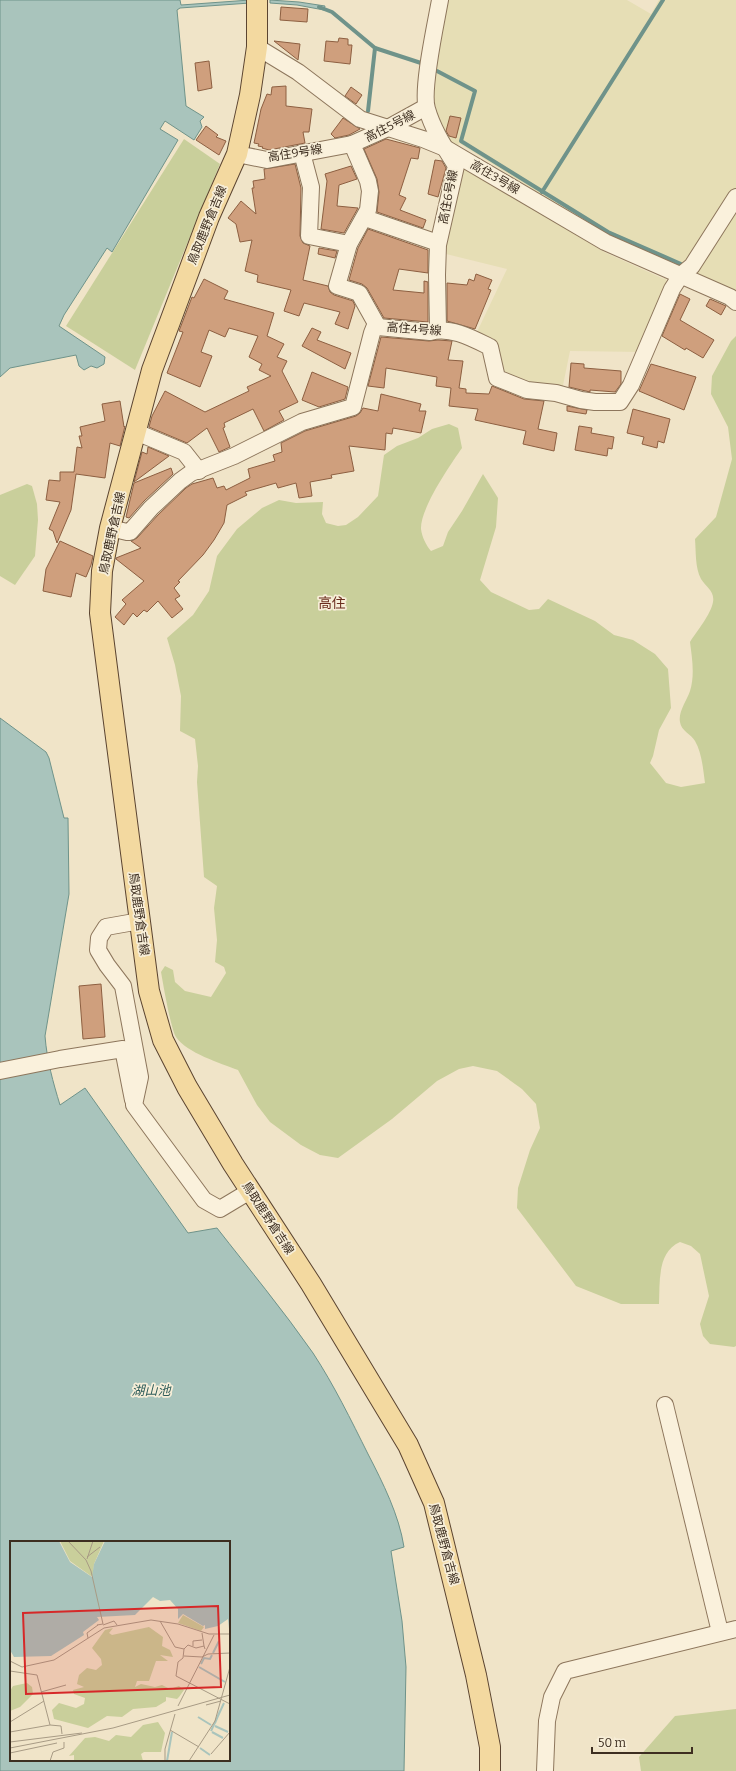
<svg xmlns="http://www.w3.org/2000/svg" width="736" height="1771" font-family="Bitter,'Noto Sans JP',serif">
  <style>
    .farmland { fill: #e6deb5 }
    .green { fill: #c9cf9b }
    .water { fill: #a9c4bc; stroke: #6f938a; fill-rule: evenodd }
    .lines { fill: none; stroke-linecap: round; stroke-linejoin: round }
    .stream { stroke: #6f938a; stroke-width: 4 }
    .building { fill: #cf9f7d; stroke: #8d5f41 }
    .minor-casing { stroke: #8d765c; stroke-width: 18 }
    .major-casing { stroke: #5b4430; stroke-width: 22 }
    .minor { stroke: #faf1dc; stroke-width: 16 }
    .major { stroke: #f3d9a0; stroke-width: 20 }
    .labels { text-anchor: middle; stroke-width: 3.5; stroke-linejoin: round; paint-order: stroke }
    .street-label { font-size: 12px; fill: #3d2e20; stroke: #f7eed8 }
    .water-label { font-size: 13px; font-style: italic; fill: #2f5d5a; stroke: #f7eed8 }
    .quarter-label { font-size: 14px; fill: #6b2e1e; stroke: #f7eed8 }
    .inset-river { fill: none; stroke: #a9c4bc; stroke-width: 2 }
    .inset-road { fill: none; stroke: #a89b85; stroke-width: 1 }
    .view { fill: #d62828; fill-opacity: 0.15; stroke: #d62828; stroke-width: 2 }
    .inset-edge { fill: none; stroke: #3d2e20; stroke-width: 2 }
  </style>
  <rect width="100%" height="100%" fill="#f0e4c8"/>
  <g class="farmland">
    <path d="M445,0H627L651,14L659,0H736V190L690,262L676,267L603,233L459,143L458,146L446,140L431,106L436,53Z"/>
    <path d="M466,167L604,252L664,279L665,277L668,286L642,352L570,351L562,390L507,378L476,334L507,269L442,253L459,173Z"/>
    <path d="M736,207V295L695,275Z"/>
  </g>
  <g class="green">
    <path d="M184,139L220,164L135,370L66,326Z"/>
    <path d="M736,336V1346L734,1347L710,1344L703,1336L700,1324L709,1296L700,1254L691,1246L680,1242C657,1252 660,1282 659,1304H621L576,1286L517,1208L518,1188L530,1150L540,1128L536,1104L522,1089L497,1071L473,1066L459,1069L437,1081L392,1119L338,1158L320,1155L301,1145L270,1122L257,1105L238,1070C220,1063 187,1053 176,1037C171,1030 163,983 161,972L165,966L173,970L175,982L185,991L211,997L226,973L224,967L215,962L217,940L214,908L217,886L204,877L197,782L198,766L195,739L180,731L181,696L175,665L167,638L193,615L209,591L217,556L237,529L262,508L279,500L296,503L323,502L322,514L326,523L338,526L346,525L358,517L378,496L384,455L397,446L418,438L432,429L449,424L458,428L462,448C450,465 420,509 421,529C422,537 426,545 431,551L443,546L448,532L462,511L483,474L498,498L496,527L480,580L491,592L529,610L539,609L548,599L595,621L614,635L633,640L655,654L668,669L671,708L659,730L653,756L650,763L666,783L681,787L705,783C703,769 702,753 695,741C691,734 681,731 680,722C678,712 687,700 690,691C695,675 692,658 690,642C697,631 711,614 713,602C715,591 706,587 701,579C695,568 696,551 695,539L716,517L732,459L728,427L711,394L712,376L731,341Z"/>
    <path d="M27,484L32,486L37,504L38,520L35,556L15,585L0,576V495Z"/>
    <path d="M736,1709V1771H641L639,1757L675,1716Z"/>
  </g>
  <g class="water">
    <path d="M0,0H180L181,5L250,0V3L180,8L177,10L186,106L204,117L200,121L202,127L194,140L165,121L160,129L178,140L112,252L107,248L64,315L59,326L105,357L104,364L97,368L91,366L84,370L79,366L76,355L10,368L0,377Z"/>
    <path d="M270,0L299,2L325,6L324,10L297,5L270,3Z"/>
    <path d="M0,718L46,752L49,758L64,818H68L69,894L45,1036C47,1061 53,1082 60,1105L85,1088L188,1233L217,1228C249,1269 283,1310 313,1353C334,1385 351,1420 368,1454C383,1483 399,1515 404,1547L391,1551L402,1621L406,1667L404,1771H0ZM11,1542H229V1760H11Z"/>
  </g>
  <g class="lines">
    <g class="stream">
      <path d="M319,7L332,12L375,48L424,64"/>
      <path d="M437,71L475,91L461,141L608,232L681,264"/>
      <path d="M368,111L375,48"/>
      <path d="M542,192L663,0"/>
    </g>
  </g>
  <g class="building">
    <path d="M281,7L308,9L307,22L280,20Z"/>
    <path d="M339,38L348,39V45H352L350,64L324,61L326,41L338,42Z"/>
    <path d="M274,41L300,44L298,60Z"/>
    <path d="M209,61L212,88L198,91L195,63Z"/>
    <path d="M286,86V106L312,109L309,132H303L305,143L269,150L262,148L263,147L258,146L259,144L254,143L261,109L267,94L271,95L272,87Z"/>
    <path d="M351,87L362,95L356,104L345,96Z"/>
    <path d="M450,116L461,118L456,138L449,136L446,131Z"/>
    <path d="M343,118L360,129L349,135L335,138L331,134Z"/>
    <path d="M206,126L218,135L216,137L226,141L219,155L196,140Z"/>
    <path d="M386,139L420,148L418,159L411,158L399,195L406,198L400,210L426,220L423,228L377,212L379,192L377,179L364,149Z"/>
    <path d="M435,160L442,161L446,168L438,197L428,194Z"/>
    <path d="M295,164L301,188L300,236L303,243L310,246L303,280L328,286L330,292L334,295L353,301L355,306L348,329L335,324L340,312L304,303L299,316L284,311L291,290L257,282L258,275L245,271L252,240L240,242L236,224L228,218L241,201L256,214L252,188H254L253,181L265,179L264,169Z"/>
    <path d="M351,166L357,179L339,185L337,206L358,208L344,233L321,229L327,181L325,174Z"/>
    <path d="M368,229L428,250V273L399,269L393,290L424,293V281L428,282V322L384,318L367,288L362,284L349,280L358,248Z"/>
    <path d="M319,248L337,251L335,258L318,254Z"/>
    <path d="M476,274L492,280L488,289L491,290L475,329L447,321V283L467,285L469,279L474,281Z"/>
    <path d="M204,279L228,291L224,299L274,313L267,336L284,344L277,357L287,361L282,371L298,402L279,411L284,420L264,431L253,409L224,423L225,427L223,428L230,447L219,452L207,428L187,443L149,427L152,416L165,391L205,412L249,391L247,387L271,376L259,370L262,364L249,357L258,336L229,328L225,337L209,330L201,352L212,356L200,387L167,373L183,332L179,331L192,297L194,298Z"/>
    <path d="M680,294L690,299L680,320L714,340L703,358L686,348L685,350L662,336Z"/>
    <path d="M710,299L726,306L721,315L706,306Z"/>
    <path d="M312,328L321,332L317,340L351,353L345,369L302,346Z"/>
    <path d="M381,337L429,341L438,340L452,341L448,360L463,361L459,388L466,389V393L489,394L492,386L524,399L544,401L538,429L557,433L554,451L523,444L526,431L475,420L478,409L449,406L451,388L436,386L437,377L386,368L384,388L368,386Z"/>
    <path d="M571,363L584,364V368L621,371V384L615,392L590,390V392L569,387Z"/>
    <path d="M651,364L696,377L684,410L639,391Z"/>
    <path d="M312,372L348,387L345,399L319,407L302,400Z"/>
    <path d="M381,394L421,404L419,411H426L421,433L393,428L392,434L386,433L385,450L349,446L354,471L331,475L332,478L310,482L312,496L299,498L296,483L278,488L276,483L245,492L247,495L227,505L224,523L214,540L203,555L178,581L180,582L174,588L180,596L175,599L183,609L172,618L158,601L147,612L144,610L137,617L133,613L124,625L115,617L126,604L122,600L144,581L116,559V558L141,548L131,541L137,538L158,515L186,488L192,484L213,478L217,488L224,486L226,490L250,478L248,469L275,461L273,455L282,452L281,443L305,431L356,416L360,413L363,408L378,411Z"/>
    <path d="M120,401L124,427L125,426L120,446L110,443L105,478L76,474L71,510L57,543L53,531L49,529L60,502L46,500L49,480L60,481V472H74L77,447L82,448L79,436H82L80,427L105,421L102,404Z"/>
    <path d="M567,406L587,410L586,414L567,411Z"/>
    <path d="M633,409L670,419L664,443L658,441L657,448L642,444L644,437L627,433Z"/>
    <path d="M579,426L592,428L591,433L614,437L612,449L608,448L607,456L575,450Z"/>
    <path d="M148,447L169,456L134,482L142,452L147,454Z"/>
    <path d="M171,468L173,474L144,501L129,518L126,517L134,483Z"/>
    <path d="M60,541L93,556L91,565L86,577L76,573L71,597L43,591L46,569Z"/>
    <path d="M101,984L105,1037L83,1039L79,986Z"/>
  </g>
  <g class="lines">
    <g class="minor-casing">
      <g id="minor">
        <path d="M257,47L298,72L360,119L423,139L445,148L605,242L730,297L736,302"/>
        <path d="M302,153L311,187L309,236L349,244"/>
        <path d="M237,154L267,160L352,144"/>
        <path d="M365,218L438,243"/>
        <path d="M378,327L359,293L337,286L349,244L368,210L370,191L368,181L352,144L388,128L426,107"/>
        <path d="M438,329L437,275L438,245L456,166C445,148 433,130 427,109C421,90 436,23 440,0"/>
        <path d="M136,432L184,452L199,471"/>
        <path d="M110,528L127,532H130L151,508L180,481L191,473L234,456L302,422L353,407L372,333L374,328L378,327L430,332C450,326 472,338 490,347L497,378L527,390L556,393L581,400L595,402H620L631,385L672,289L681,275L692,266L736,197"/>
        <path d="M140,921L106,927L99,938L98,950L107,965L123,986L140,1077L134,1105L204,1200L220,1209L250,1191"/>
        <path d="M0,1071L60,1059L123,1049L133,1100"/>
        <path d="M665,1405L720,1632"/>
        <path d="M545,1771L547,1721L552,1697L565,1671L736,1629"/>
      </g>
    </g>
    <g class="major-casing">
      <path id="major" d="M257,0V47L250,95L237,154L209,217L152,370L110,528L102,571L100,613L111,699L149,991L163,1040L187,1087L233,1164L311,1284L408,1445L434,1503L476,1675L490,1747V1771"/>
    </g>
    <use href="#minor" class="minor"/>
    <use href="#major" class="major"/>
  </g>
  <g class="labels">
    <g class="street-label">
      <text transform="translate(390 126) rotate(-27)" y="4">高住5号線</text>
      <text transform="translate(295 153) rotate(-9)" y="4">高住9号線</text>
      <text transform="translate(495 177) rotate(30)" y="4">高住3号線</text>
      <text transform="translate(448 197) rotate(-79)" y="4">高住6号線</text>
      <text transform="translate(207 225) rotate(-68)" y="4">鳥取鹿野倉吉線</text>
      <text transform="translate(414 329) rotate(4)" y="4">高住4号線</text>
      <text transform="translate(112 533) rotate(-78)" y="4">鳥取鹿野倉吉線</text>
      <text transform="translate(139 914) rotate(82)" y="4">鳥取鹿野倉吉線</text>
      <text transform="translate(268 1218) rotate(57)" y="4">鳥取鹿野倉吉線</text>
      <text transform="translate(444 1544) rotate(75)" y="4">鳥取鹿野倉吉線</text>
    </g>
    <g class="water-label">
      <text x="151" y="1395">湖山池</text>
    </g>
    <g class="quarter-label">
      <text x="332" y="608">高住</text>
    </g>
  </g>
  <g transform="translate(10 1541)">
    <rect width="220" height="220" fill="#f0e4c8"/>
    <path d="M50,0H94L84,23L83,34L81,35L60,20ZM173,74L194,86L191,90L168,82ZM139,86L153,96L152,105L160,109L163,116L150,114L158,120H146L139,140H127L125,146L131,143L145,146L152,144L160,148L169,145L174,149L169,156L167,158L156,156V160L146,166L123,168L112,176L97,175L78,187L44,178L42,169L49,162L66,167L74,163L75,157L64,153L63,149L74,146L67,143L69,134L77,127L86,129L92,124L91,118L82,107L95,89L103,87L99,92L102,94ZM17,142L22,146L23,153L10,166L0,170V150L3,145ZM148,181L155,192L151,211H134L131,213L133,220H64V214L59,215L75,197L85,196L99,200L106,194L121,196L133,184Z" fill="#c9cf9b"/>
    <path d="M0,0H49L60,21L82,36L84,23L95,0H220V97L218,78L208,85L209,93L208,85L195,88V84L193,85L173,73L168,78V68L160,59L150,60L143,56L125,74L87,76L89,79L73,91L74,94L41,115L4,116L0,109Z" fill="#a9c4bc"/>
    <path class="inset-river" d="M203,112L209,100M191,123L194,117L200,118L202,114M189,126L215,141M188,176L201,184M205,182L210,170M205,185L218,191M201,190L214,162M202,191L213,197M190,207L200,214M157,220L162,191"/>
    <path class="inset-road" d="M58,0L76,19L81,30L93,83L87,84M77,16L90,6M77,18L83,0M150,80L165,106L174,108L173,117L168,121L166,135L220,163M93,84L104,80L107,84M192,92L194,105M78,97L77,92L88,84M183,105V100L192,99M174,108L178,104L186,107L194,105L195,108M174,115L192,116L198,113L220,112M0,120L12,126L44,119L94,87L141,79L168,83L199,93H220M0,130L27,134L40,184L51,185L52,193M31,151L56,144M196,164L211,160M168,165L204,94M0,181L34,160M160,189L189,206M0,191L40,184M0,201L72,192M0,207L103,187L220,154M0,212L47,202M201,213L220,191M40,220L43,211L54,207V201M155,220V208L165,173M179,220L205,180L220,126"/>
    <path class="view" d="M208,65L211,146L16,153L13,72Z"/>
    <rect width="220" height="220" class="inset-edge"/>
  </g>
  <path d="M592 1747v6h100v-6" fill="none" stroke="#3d2e20" stroke-width="2"/>
  <text x="598" y="1747" font-size="12" fill="#3d2e20" stroke="#f7eed8" stroke-width="3" paint-order="stroke">50 m</text>
</svg>
